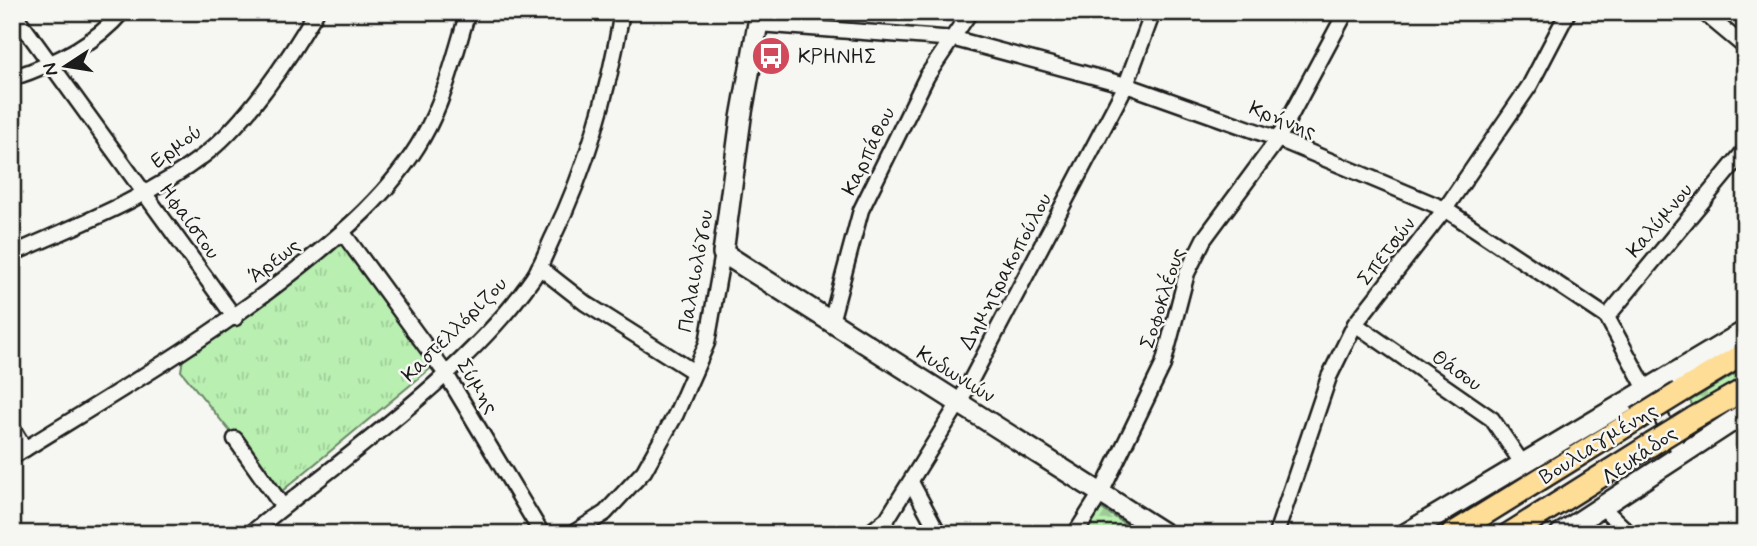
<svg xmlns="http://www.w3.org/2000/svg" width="1757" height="546" font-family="Mynerve,sans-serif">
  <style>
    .grass { fill: url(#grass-tufts); stroke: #6a8666; stroke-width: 2 }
    .forest { fill: url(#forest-firs); stroke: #6a8666; stroke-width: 2 }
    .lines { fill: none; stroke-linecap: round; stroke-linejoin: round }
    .street-casing { stroke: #1c1c1c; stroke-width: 19 }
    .secondary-casing { stroke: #1c1c1c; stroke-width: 24 }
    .primary-casing { stroke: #1c1c1c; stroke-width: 26 }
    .street { stroke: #f6f6f2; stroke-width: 14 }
    .secondary { stroke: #f6f6f2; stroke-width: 19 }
    .primary { stroke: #fedd96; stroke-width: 21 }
    .primary-bridge-casing { stroke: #1c1c1c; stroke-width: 26; stroke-linecap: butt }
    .primary-bridge { stroke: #fedd96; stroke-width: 21 }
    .labels { text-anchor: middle; stroke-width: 5; stroke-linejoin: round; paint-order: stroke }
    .poi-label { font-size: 21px; fill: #1c1c1c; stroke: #f6f6f2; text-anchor: start }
    .street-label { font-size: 21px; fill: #1c1c1c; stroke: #f6f6f2 }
  </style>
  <defs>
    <pattern id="grass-tufts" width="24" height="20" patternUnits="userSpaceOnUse" patternTransform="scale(1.75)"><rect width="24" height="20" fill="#b9efb1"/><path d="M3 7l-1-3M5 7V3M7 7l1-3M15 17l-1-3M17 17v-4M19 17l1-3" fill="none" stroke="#9ecc98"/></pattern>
    <pattern id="forest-firs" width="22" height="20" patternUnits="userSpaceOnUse" patternTransform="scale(1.75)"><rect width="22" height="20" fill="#b9efb1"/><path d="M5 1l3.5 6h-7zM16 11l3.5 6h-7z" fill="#9ecc98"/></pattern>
  </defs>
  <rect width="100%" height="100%" fill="#f6f6f2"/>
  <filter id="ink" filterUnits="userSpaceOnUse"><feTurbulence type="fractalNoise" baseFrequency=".0143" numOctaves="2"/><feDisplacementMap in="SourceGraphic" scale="14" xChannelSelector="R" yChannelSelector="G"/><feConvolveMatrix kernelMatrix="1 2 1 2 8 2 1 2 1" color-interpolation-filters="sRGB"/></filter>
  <g filter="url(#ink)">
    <path class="grass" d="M339,244L350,248L432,360L431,368L282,491L276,488L181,371L183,358Z"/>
    <g class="forest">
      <path d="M1745,368V375L1693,406L1690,401Z"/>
      <path d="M1097,506L1141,534H1089L1083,530Z"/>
    </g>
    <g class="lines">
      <g class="street-casing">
        <g id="street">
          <path d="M13,12L235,318"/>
          <path d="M1703,12L1745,47"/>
          <path d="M758,24L955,39L1126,85L1278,139L1445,209L1607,317L1680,452"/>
          <path d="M12,78C52,65 94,45 122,12"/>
          <path d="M343,233L446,374L542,534"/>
          <path d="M12,254C77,225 146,199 203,156C246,123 289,59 316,12"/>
          <path d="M539,267L585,303L694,372"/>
          <path d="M1607,317L1745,150"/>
          <path d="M831,322L861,210L927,76L970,12"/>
          <path d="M1355,324L1492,419L1522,463"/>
          <path d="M12,428L25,449"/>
          <path d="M235,439L283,507"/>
          <path d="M12,457C107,398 204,342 292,273C341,235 392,192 423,137C445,99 455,54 468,12"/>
          <path d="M911,482L939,534"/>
          <path d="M1603,508L1630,534"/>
          <path d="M250,534C342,458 465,375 533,278C542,265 547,249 554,235C588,165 609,89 622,12"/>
          <path d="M572,534L605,513L644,471L676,414L707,343L723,253"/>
          <path d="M868,534L887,519L959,403L1126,85L1153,12"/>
          <path d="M1075,534L1101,493L1163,365L1187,273L1204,239L1278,139L1346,12"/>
          <path d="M1276,534L1329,377L1355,324L1445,209L1530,85L1568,12"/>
        </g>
      </g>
      <g class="secondary-casing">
        <g id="secondary">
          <path d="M760,12L741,118L723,253L1165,534"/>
          <path d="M1405,534L1745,331"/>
          <path d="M1560,534L1745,413"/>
        </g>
      </g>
      <g class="primary-casing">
        <g id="primary">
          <path d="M1679,393L1745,353"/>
          <path d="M1694,418L1745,389"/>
          <path d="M1452,534L1637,419"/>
          <path d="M1509,534L1652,444"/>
        </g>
      </g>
      <use href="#street" class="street"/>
      <use href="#secondary" class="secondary"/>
      <use href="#primary" class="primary"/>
      <g class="primary-bridge-casing">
        <g id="primary-bridge">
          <path d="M1637,419L1679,393"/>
          <path d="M1652,444L1694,418"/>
        </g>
      </g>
      <use href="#primary-bridge" class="primary-bridge"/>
    </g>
  </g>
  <defs>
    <g id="bus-disc" transform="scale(2.0125)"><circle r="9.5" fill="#d1495b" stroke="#f6f6f2"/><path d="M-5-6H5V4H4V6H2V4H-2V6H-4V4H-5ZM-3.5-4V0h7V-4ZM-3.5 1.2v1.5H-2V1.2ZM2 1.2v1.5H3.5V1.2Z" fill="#fff"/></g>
  </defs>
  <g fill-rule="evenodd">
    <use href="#bus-disc" x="771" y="56"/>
  </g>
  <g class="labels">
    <g class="poi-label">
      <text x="798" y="63">ΚΡΗΝΗΣ</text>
    </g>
    <g class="street-label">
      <text transform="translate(1283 119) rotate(21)" y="7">Κρήνης</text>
      <text transform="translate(176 146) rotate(-37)" y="7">Ερμού</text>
      <text transform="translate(868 151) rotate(-64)" y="7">Καρπάθου</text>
      <text transform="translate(1659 220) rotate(-50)" y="7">Καλύμνου</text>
      <text transform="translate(190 221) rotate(54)" y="7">Ηφαίστου</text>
      <text transform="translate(1386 251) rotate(-52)" y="7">Σπετσών</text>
      <text transform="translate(274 260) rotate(-38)" y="7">Άρεως</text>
      <text transform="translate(695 271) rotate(-80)" y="7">Παλαιολόγου</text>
      <text transform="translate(1005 271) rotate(-62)" y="7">Δημητρακοπούλου</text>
      <text transform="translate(1162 298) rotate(-72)" y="7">Σοφοκλέους</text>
      <text transform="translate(454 329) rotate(-45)" y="7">Καστελλόριζου</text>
      <text transform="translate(1457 370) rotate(35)" y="7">Θάσου</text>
      <text transform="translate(956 374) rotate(32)" y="7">Κυδωνιών</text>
      <text transform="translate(478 386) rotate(58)" y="7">Σύμης</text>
      <text transform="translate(1598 443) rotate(-32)" y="7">Βουλιαγμένης</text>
      <text transform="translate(1639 455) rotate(-35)" y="7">Λευκάδος</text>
    </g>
  </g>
  <rect width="1757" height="546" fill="none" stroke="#f6f6f2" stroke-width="42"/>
  <rect x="21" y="21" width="1715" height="504" fill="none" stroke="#1c1c1c" stroke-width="2.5" filter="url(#ink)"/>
  <g transform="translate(66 66) rotate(258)" stroke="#f6f6f2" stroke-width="5" paint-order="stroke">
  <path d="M0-5L12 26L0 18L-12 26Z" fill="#1c1c1c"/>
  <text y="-10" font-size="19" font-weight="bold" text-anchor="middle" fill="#1c1c1c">N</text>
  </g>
</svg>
